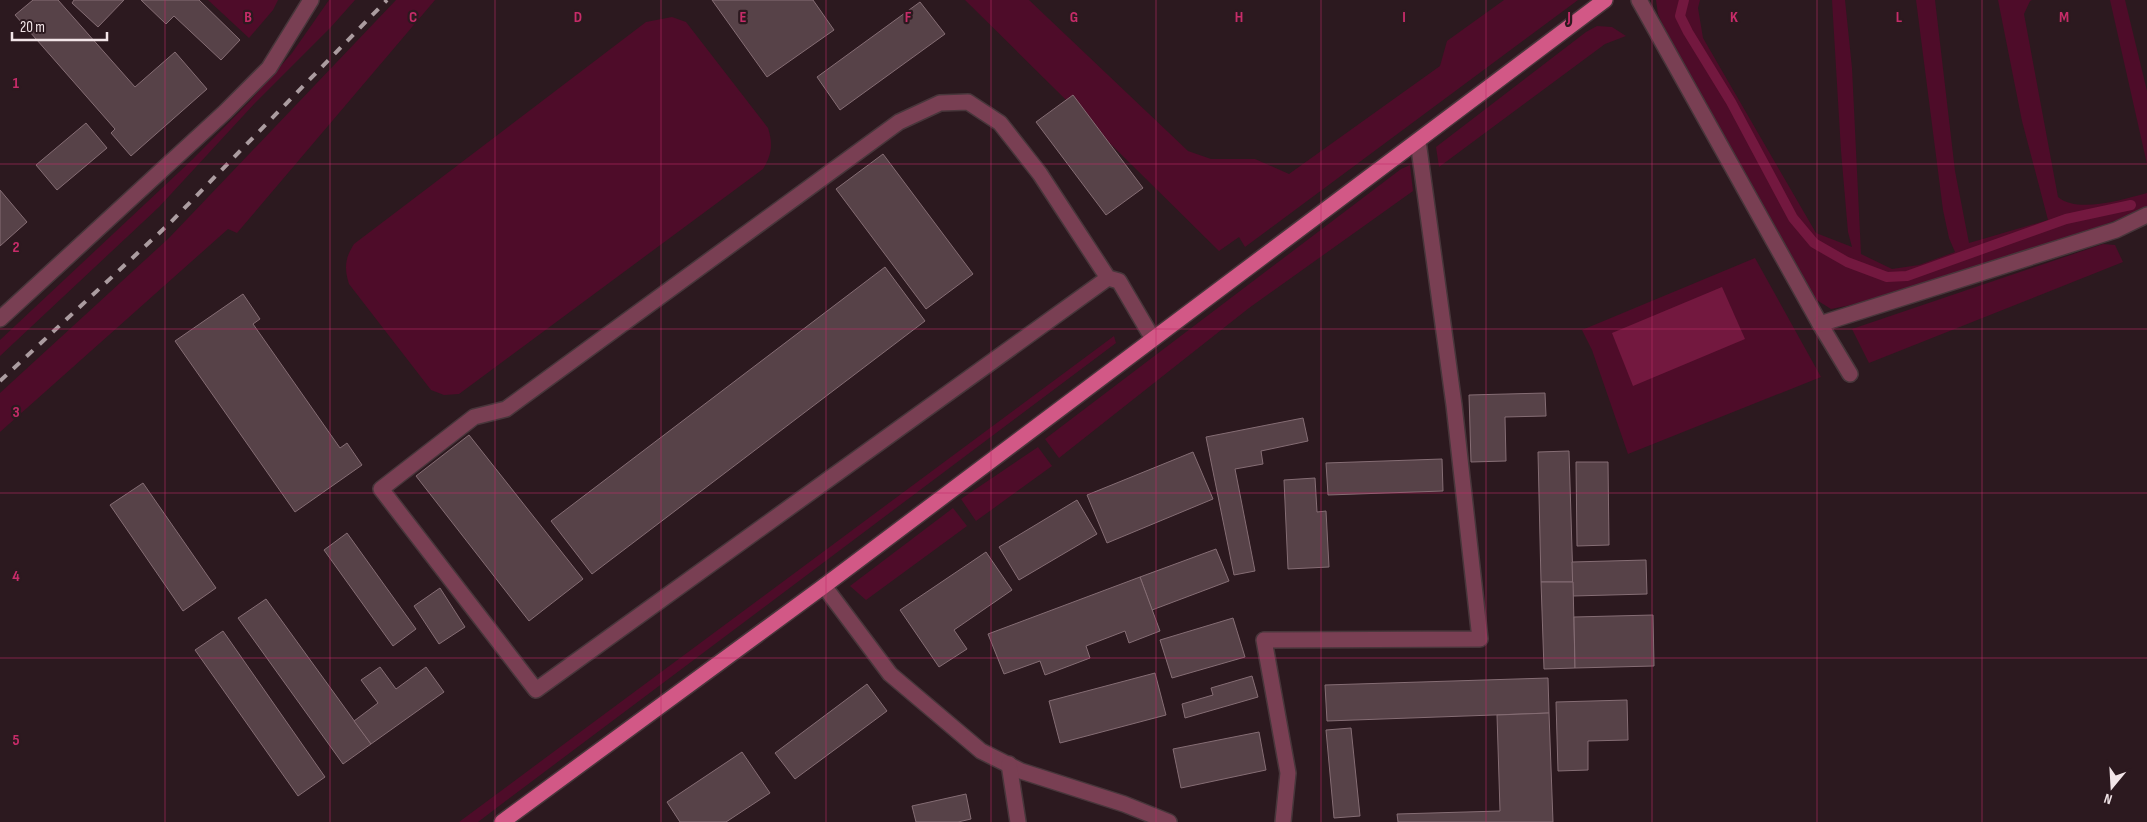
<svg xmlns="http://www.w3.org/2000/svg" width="2147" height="822" font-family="'Sofia Sans Condensed',sans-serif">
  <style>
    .green { fill: #4e0c29 }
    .water { fill: #73183f }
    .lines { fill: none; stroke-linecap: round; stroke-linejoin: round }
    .stream { stroke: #73183f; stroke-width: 10 }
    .building { fill: #574248; stroke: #856d74 }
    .minor-casing { stroke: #48363b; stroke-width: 18 }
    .major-casing { stroke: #48363b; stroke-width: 18 }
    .minor { stroke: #793f53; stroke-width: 15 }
    .major { stroke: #d25886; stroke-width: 15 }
    .rail { stroke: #ab9ca0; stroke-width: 4; stroke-dasharray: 9 9; stroke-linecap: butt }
    .grid { fill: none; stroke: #c72c69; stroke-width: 1; stroke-opacity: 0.55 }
    .grid-label { font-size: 16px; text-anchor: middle; font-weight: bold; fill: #c72c69; stroke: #2c191f; stroke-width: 4.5; stroke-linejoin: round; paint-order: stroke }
  </style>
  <rect width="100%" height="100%" fill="#2c191f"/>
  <g class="green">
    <path d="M208,0H278L273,10L249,38Z"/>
    <path d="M329,0H355L331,27L255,103L159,207L0,356V340L193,159L251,100L292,53Z"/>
    <path d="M396,0H435L237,233L228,229L0,432V393L169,238Z"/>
    <path d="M965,0H1029L1188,151L1211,159H1255L1289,174L1440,66L1447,41L1504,0H1578L1245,247L1239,237L1219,251Z"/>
    <path d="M1656,0H1683L1680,15L1687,32L1730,102L1792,219L1813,244L1847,263L1887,278L1907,277L2066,221L2131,206L2130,203L2065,217L1907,273L1888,275L1849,259L1815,241L1795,216L1732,101L1690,32L1682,15L1685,0H1700L1698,8L1703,38L1816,233L1852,247L1848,232L1841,151L1832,0H1845L1852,68L1861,254L1892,269L1919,265L1955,252L1949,238L1943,210L1916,0H1935L1955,171L1969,243L2048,220L2022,121L1998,0H2032L2030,1L2024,14L2058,197C2078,214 2124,199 2147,193V208C2092,231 2035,248 1978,267C1930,282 1881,300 1831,309L1815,299L1668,36L1658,14Z"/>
    <path d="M2110,0H2125L2147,91V164Z"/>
    <path d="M672,17L686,22L768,128C773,144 772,154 763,169L459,394L444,395L431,390L349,284C344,268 345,258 354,244L646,22Z"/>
    <path d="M1597,26L1612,27L1626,36L1605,44L1439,167L1436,147L1586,32Z"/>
    <path d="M1410,165L1413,191L1249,308L1059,458L1045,439L1401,169Z"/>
    <path d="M2103,244L2115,245L2123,262L1869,363L1852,329Z"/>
    <path d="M1755,258L1821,377L1628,454L1592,350L1582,330Z"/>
    <path d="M1114,336L1116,343L507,800L478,822H459Z"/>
    <path d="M1038,447L1052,466L976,521L961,499Z"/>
    <path d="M953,508L967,526L866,600L850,586Z"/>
  </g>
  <path class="water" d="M1722,287L1745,339L1633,386L1612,333Z"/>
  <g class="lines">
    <path class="stream" d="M1684,0L1680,16L1688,32L1731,102L1793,218L1814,243L1847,262L1887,277L1907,276L2066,219L2131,205"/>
  </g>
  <g class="building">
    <path d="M33,0H58L135,87L175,52L207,89L131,156L111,133L115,129L15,15Z"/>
    <path d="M74,0H124L98,27L72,3Z"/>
    <path d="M141,0H199L240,40L221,60L174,16L166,24Z"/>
    <path d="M712,0H813L834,30L767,77Z"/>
    <path d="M920,2L945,34L840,110L817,77Z"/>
    <path d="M1073,95L1143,188L1106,215L1036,122Z"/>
    <path d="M86,123L107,148L57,190L36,165Z"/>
    <path d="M883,154L973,274L926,309L836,189Z"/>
    <path d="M0,190L27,222L0,246Z"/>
    <path d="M885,267L925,321L592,574L551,521Z"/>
    <path d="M243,294L260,319L253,324L340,448L347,443L362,465L295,512L175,341Z"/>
    <path d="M1545,393L1546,416L1505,417L1506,461L1471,462L1469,395Z"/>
    <path d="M1303,418L1308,441L1261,451L1263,464L1235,469L1255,571L1234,575L1206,437Z"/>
    <path d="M469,435L583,579L529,621L416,476Z"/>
    <path d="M1569,451L1573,582H1541L1538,452Z"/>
    <path d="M1193,452L1213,499L1107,543L1087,495Z"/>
    <path d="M1442,459L1443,491L1328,495L1326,463Z"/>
    <path d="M1576,462H1608L1609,545L1577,546Z"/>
    <path d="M1315,478L1317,512L1326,511L1329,567L1288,569L1284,480Z"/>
    <path d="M143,483L216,588L183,611L110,505Z"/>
    <path d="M1077,500L1097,534L1019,580L999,547Z"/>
    <path d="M347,533L416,629L393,646L324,550Z"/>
    <path d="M1216,549L1229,581L1152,610L1140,577Z"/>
    <path d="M986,552L1012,590L954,630L967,649L939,667L900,610Z"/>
    <path d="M1646,560L1647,594L1573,596L1572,562Z"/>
    <path d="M1140,577L1160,631L1129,643L1125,631L1086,646L1090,658L1045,675L1040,661L1004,674L988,634Z"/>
    <path d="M1541,582H1573L1575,668L1544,669Z"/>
    <path d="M440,588L465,627L439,644L414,606Z"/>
    <path d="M266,599L371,744L343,764L238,618Z"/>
    <path d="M1653,615L1654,666L1575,668L1574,617Z"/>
    <path d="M1233,618L1245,657L1172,678L1160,640Z"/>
    <path d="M223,631L325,777L298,796L195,650Z"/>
    <path d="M380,667L396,689L426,667L444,692L371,744L354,721L378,703L361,680Z"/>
    <path d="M1155,673L1166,715L1060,743L1049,701Z"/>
    <path d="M1252,676L1258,697L1185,718L1182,704L1213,695L1211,688Z"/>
    <path d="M1548,678L1549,713L1327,721L1325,685Z"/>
    <path d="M867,684L887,711L795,779L775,753Z"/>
    <path d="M1627,700L1628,740L1588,741V770L1558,771L1556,702Z"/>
    <path d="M1549,713L1553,822H1398L1397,814L1500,811L1497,715Z"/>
    <path d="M1351,728L1360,816L1334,818L1326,730Z"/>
    <path d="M1259,732L1266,770L1181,788L1173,749Z"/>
    <path d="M742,752L770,793L726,822H680L667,802Z"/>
    <path d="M966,794L971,819L958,822H916L912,806Z"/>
  </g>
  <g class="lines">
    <g class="minor-casing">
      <g id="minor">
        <path d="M1639,0L1820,324L1850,374"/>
        <path d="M1108,278L536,690L381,489L474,417L506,409L899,122L940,103L968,102L1000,123L1040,174L1108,278L1119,281L1153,339"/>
        <path d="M0,319L225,112L269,68L311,0"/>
        <path d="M1820,324L2116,230L2147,215"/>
        <path d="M824,586L890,674L981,751L1021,771L1124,804L1169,822"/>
        <path d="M1009,764L1018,822"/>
        <path d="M1283,822L1288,773L1264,640L1480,639L1454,405L1418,141"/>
      </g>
    </g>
    <g class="major-casing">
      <path id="major" d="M502,822L824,586L1605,0"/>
    </g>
    <use href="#minor" class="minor"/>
    <use href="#major" class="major"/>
    <path class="rail" d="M0,381L170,223L387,0"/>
  </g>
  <path class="grid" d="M165,0V822M330,0V822M495,0V822M661,0V822M826,0V822M991,0V822M1156,0V822M1321,0V822M1486,0V822M1652,0V822M1817,0V822M1982,0V822M0,164H2147M0,329H2147M0,493H2147M0,658H2147"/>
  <g class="grid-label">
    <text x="248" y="22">B</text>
    <text x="413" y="22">C</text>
    <text x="578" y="22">D</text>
    <text x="743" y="22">E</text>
    <text x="908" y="22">F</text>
    <text x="1074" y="22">G</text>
    <text x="1239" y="22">H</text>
    <text x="1404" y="22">I</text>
    <text x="1569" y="22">J</text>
    <text x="1734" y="22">K</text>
    <text x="1899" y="22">L</text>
    <text x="2064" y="22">M</text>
    <text x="16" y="88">1</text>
    <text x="16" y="252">2</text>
    <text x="16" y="417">3</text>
    <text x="16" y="581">4</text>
    <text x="16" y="745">5</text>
  </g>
  <g transform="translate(2112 787) rotate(198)" stroke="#2c191f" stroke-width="4" paint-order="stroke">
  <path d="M0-4L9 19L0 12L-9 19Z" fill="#f2e5e8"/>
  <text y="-8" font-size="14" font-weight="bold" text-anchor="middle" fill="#f2e5e8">N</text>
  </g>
  <path d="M12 32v8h95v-8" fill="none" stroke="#f2e5e8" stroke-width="2.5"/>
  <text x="20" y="32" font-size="15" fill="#f2e5e8" stroke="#2c191f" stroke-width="4" paint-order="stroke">20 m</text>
</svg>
